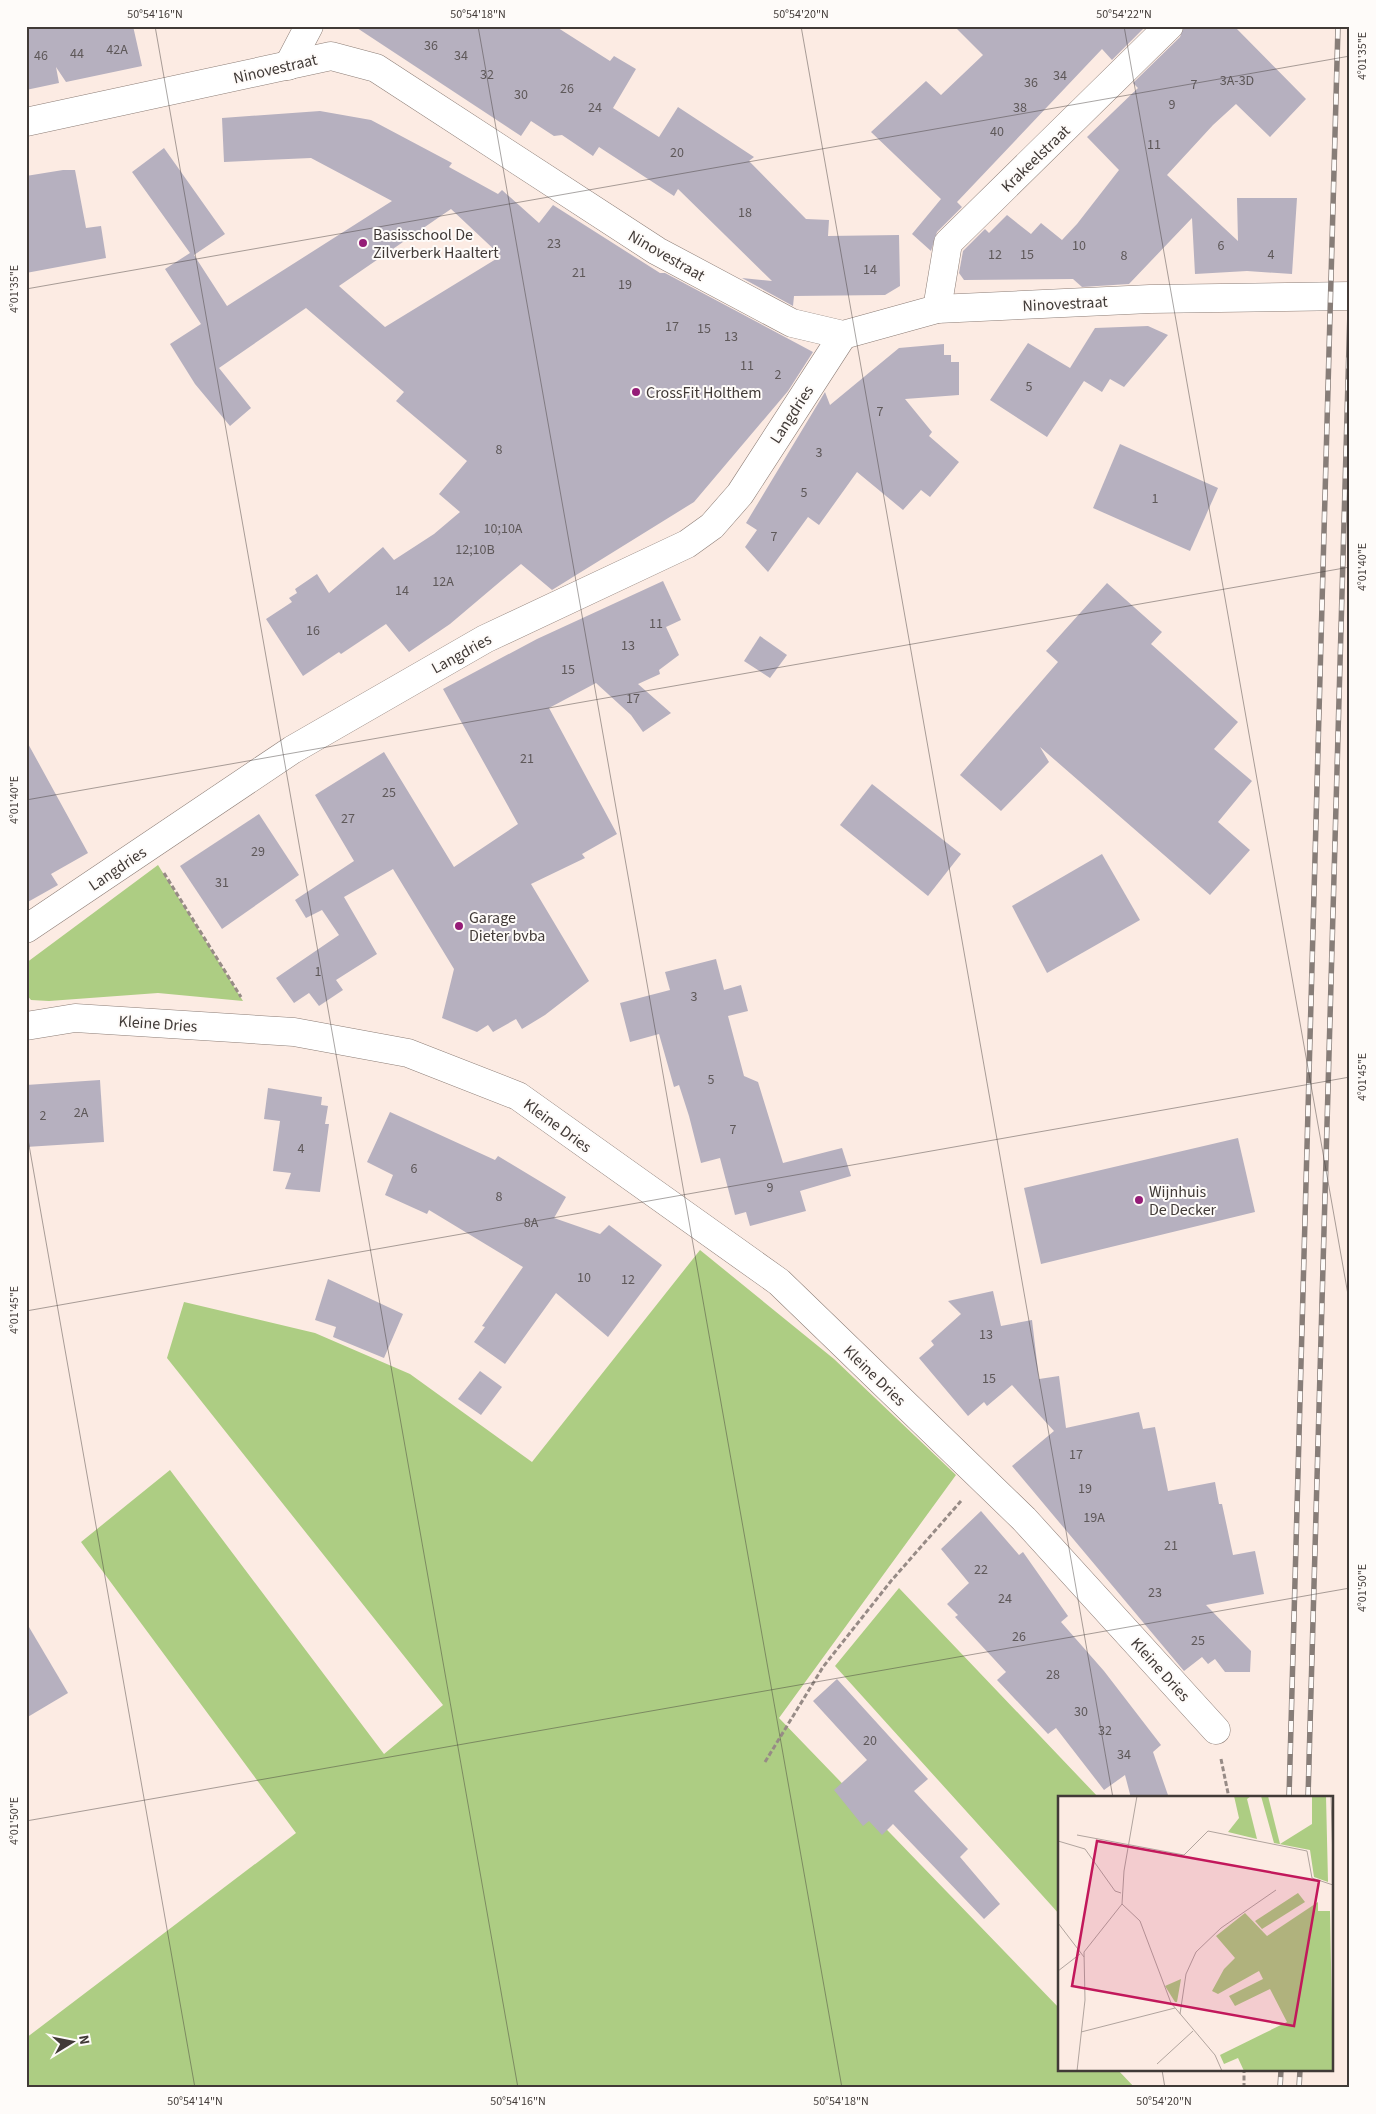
<svg xmlns="http://www.w3.org/2000/svg" width="1376" height="2114" font-family="'Source Sans 3',sans-serif">
  <style>
    .green { fill: #adcd83 }
    .building { fill: #b6b0bf; fill-rule: evenodd }
    .lines { fill: none; stroke-linecap: round; stroke-linejoin: round }
    .street-casing { stroke: #8c7d76; stroke-width: 29 }
    .path { stroke: #978b86; stroke-width: 3; stroke-dasharray: 5 2.5; stroke-linecap: butt }
    .street { stroke: #fff; stroke-width: 28 }
    .rail-casing { stroke: #877d78; stroke-width: 5.5 }
    .rail { stroke: #fefbf9; stroke-width: 4; stroke-dasharray: 11; stroke-linecap: butt }
    .ticks { fill: none; stroke: #413a37; stroke-width: 1; stroke-opacity: 0.45 }
    .poi-dot { fill: #951c77; stroke: #fefbf9; stroke-width: 2 }
    .labels { text-anchor: middle; stroke-width: 4; stroke-linejoin: round; paint-order: stroke }
    .number-label { font-size: 14px; fill: #5e5859 }
    .street-label { font-size: 16px; fill: #413a37; stroke: #fefbf9 }
    .poi-label { font-size: 16px; fill: #413a37; stroke: #fefbf9; text-anchor: start }
    .inset-road { fill: none; stroke: #b1a49e; stroke-width: 1 }
    .view { fill: #c2185b; fill-opacity: 0.15; stroke: #c2185b; stroke-width: 2.5 }
    .inset-edge { fill: none; stroke: #413a37; stroke-width: 2.5 }
    .neatline { fill: none; stroke: #413a37; stroke-width: 2 }
    .ticks-label { font-size: 12px; text-anchor: middle; fill: #413a37 }
  </style>
  <rect width="100%" height="100%" fill="#fcebe3"/>
  <g class="green">
    <path d="M158,865L243,1001L158,993L49,1001L31,1000L26,994V963Z"/>
    <path d="M700,1250L834,1359L956,1475L779,1718L1060,2009V2070H1118L1135,2088H26V2038L296,1833L81,1542L170,1470L384,1754L443,1705L167,1358L184,1302L315,1333L410,1374L532,1462Z"/>
    <path d="M899,1588L1099,1798H1060V1915L835,1666Z"/>
  </g>
  <g class="building">
    <path d="M26,26H133L142,66L66,82L56,67L59,83L26,90Z"/>
    <path d="M354,26H555L610,61L614,56L636,69L613,108L659,137L678,107L754,157L749,161L806,219L829,220L828,236L899,235L900,286L885,295L794,296L793,306L742,278L772,281L678,189L674,196L599,147L593,156L562,135L554,136L531,121L521,136Z"/>
    <path d="M954,26H1146L1112,60L1102,49L957,202L962,207L937,232L931,251L912,234L941,199L871,132L926,81L941,95L983,55Z"/>
    <path d="M1184,26H1234L1306,99L1270,137L1236,104L1213,125L1167,175L1238,241L1237,198H1297L1292,274L1247,271L1195,274L1192,218L1129,284L1082,287L1073,279L964,280L959,273L963,251L985,229L989,233L1007,215L1031,234L1041,223L1062,240L1077,224L1119,170L1087,137L1138,88L1133,83L1180,37Z"/>
    <path d="M320,111L371,120L452,163L449,167L498,194L502,190L539,223L553,205L660,273H665L813,352L788,391L694,502L552,590L521,564L450,624L409,652L386,624L341,654L339,652L303,676L266,619L292,602L289,598L297,593L295,589L317,574L329,593L383,547L394,560L434,534L460,512L439,494L467,461L396,401L404,392L306,308L219,368L251,408L230,426L195,384L170,344L201,324L165,269L190,253L132,172L164,148L225,234L194,255L227,306L392,201L311,158L224,162L222,118ZM451,209L501,256L385,327L339,286Z"/>
    <path d="M63,170H75L86,228L101,226L106,258L26,273V176Z"/>
    <path d="M1148,326L1168,335L1124,387L1110,379L1102,392L1084,381L1047,437L990,400L1028,343L1070,368L1095,328Z"/>
    <path d="M944,344V355H951V362H959V395L905,399L932,432L929,436L959,462L930,497L921,490L903,510L857,472L819,525L808,517L768,572L745,547L757,530L746,523L825,392L830,405L899,348Z"/>
    <path d="M1120,444L1218,488L1190,551L1093,508Z"/>
    <path d="M663,581L681,620L666,627L679,655L659,670L660,674L638,684L671,713L643,732L631,715L596,683L549,708L617,834L582,854L585,858L531,884L589,981L545,1015L522,1029L516,1019L493,1032L488,1025L477,1032L442,1018L454,969L393,869L344,897L377,954L336,980L343,990L319,1006L309,993L294,1003L276,978L339,935L322,910L306,918L295,900L354,861L315,795L384,752L454,867L518,824L443,689L537,639Z"/>
    <path d="M1107,583L1162,632L1151,644L1238,722L1214,749L1252,781L1218,822L1250,850L1210,895L1040,747L1049,762L1001,811L960,775L1058,662L1046,651Z"/>
    <path d="M760,636L787,655L770,678L744,661Z"/>
    <path d="M26,740L88,853L51,874L58,885L26,903Z"/>
    <path d="M872,784L961,854L928,896L840,825Z"/>
    <path d="M259,814L299,875L222,929L180,866Z"/>
    <path d="M1102,854L1140,920L1047,973L1012,906Z"/>
    <path d="M716,959L724,990L741,985L748,1011L728,1016L744,1076L758,1082L783,1163L842,1148L851,1176L800,1191L806,1211L750,1226L746,1212L735,1215L720,1158L701,1163L689,1116L679,1085L674,1087L659,1034L630,1042L620,1003L670,990L665,972Z"/>
    <path d="M100,1080L104,1142L26,1147V1085Z"/>
    <path d="M268,1088L322,1097L321,1105L328,1106L325,1124H329L320,1192L285,1189L291,1173L273,1171L280,1121L264,1119Z"/>
    <path d="M390,1112L495,1160L498,1156L566,1197L554,1218L600,1234L609,1225L662,1265L608,1337L556,1293L505,1364L474,1342L485,1327L482,1326L523,1267L429,1210L427,1214L385,1195L393,1175L367,1162Z"/>
    <path d="M1238,1138L1255,1212L1041,1264L1024,1188Z"/>
    <path d="M328,1279L403,1314L384,1358L333,1337L336,1327L315,1320Z"/>
    <path d="M993,1291L1001,1326L1032,1320L1039,1379L1059,1376L1066,1428L1139,1412L1143,1429L1155,1427L1168,1491L1215,1482L1219,1504H1222L1233,1555L1255,1551L1264,1594L1206,1605L1251,1651L1250,1672H1225L1215,1659L1208,1664L1202,1657L1184,1671L1012,1466L1054,1431L1012,1385L987,1406L984,1402L968,1416L919,1358L934,1345L931,1341L961,1314L948,1301Z"/>
    <path d="M480,1371L502,1387L481,1415L458,1399Z"/>
    <path d="M981,1511L1019,1555L1023,1552L1068,1616L1061,1622L1104,1671L1161,1745L1153,1752L1169,1798H1131L1125,1775L1104,1790L1056,1728L1048,1734L997,1680L1006,1672L955,1617L958,1615L947,1604L969,1583L941,1549Z"/>
    <path d="M26,1622L68,1693L26,1718Z"/>
    <path d="M837,1679L928,1779L914,1791L968,1849L960,1857L1000,1904L984,1919L893,1824L882,1835L869,1821L863,1826L834,1790L867,1760L813,1701Z"/>
  </g>
  <g class="lines">
    <g class="street-casing">
      <g id="street">
        <path d="M288,66L309,26"/>
        <path d="M26,122L331,56L376,68L657,251L792,323L843,335L937,309L1150,299L1350,296"/>
        <path d="M937,309L948,243L1169,26"/>
        <path d="M26,929L292,750L485,639L687,544L712,526L740,494L843,335"/>
        <path d="M26,1026L75,1018L294,1032L408,1053L518,1096L779,1282L1024,1519L1216,1730"/>
      </g>
    </g>
    <g class="path">
      <path d="M164,873L241,997"/>
      <path d="M1221,1759L1229,1798"/>
      <path d="M765,1762L823,1667L891,1581L961,1501"/>
      <path d="M1244,2088V2070"/>
    </g>
    <use href="#street" class="street"/>
    <g class="rail-casing">
      <g id="rail">
        <path d="M1289,1798L1338,26"/>
        <path d="M1308,1798L1350,310"/>
        <path d="M1280,2088L1281,2070"/>
        <path d="M1299,2088L1300,2070"/>
      </g>
    </g>
    <use href="#rail" class="rail"/>
  </g>
  <path class="ticks" d="M155,26L518,2088M478,26L842,2088M801,26L1113,1798M1124,26L1350,1306M26,289L1350,56M26,800L1350,567M26,1128L195,2088M26,1311L1350,1077M26,1821L1350,1588M1162,2070L1165,2088"/>
  <g class="poi-dot">
    <circle cx="363" cy="243" r="5"/>
    <circle cx="636" cy="392" r="5"/>
    <circle cx="459" cy="926" r="5"/>
    <circle cx="1139" cy="1200" r="5"/>
  </g>
  <g class="labels">
    <g class="number-label">
      <text x="431" y="50">36</text>
      <text x="117" y="54">42A</text>
      <text x="77" y="58">44</text>
      <text x="41" y="60">46</text>
      <text x="461" y="60">34</text>
      <text x="487" y="79">32</text>
      <text x="1060" y="80">34</text>
      <text x="1237" y="85">3A-3D</text>
      <text x="1031" y="87">36</text>
      <text x="1194" y="89">7</text>
      <text x="567" y="93">26</text>
      <text x="521" y="99">30</text>
      <text x="1172" y="109">9</text>
      <text x="595" y="112">24</text>
      <text x="1020" y="112">38</text>
      <text x="997" y="136">40</text>
      <text x="1154" y="149">11</text>
      <text x="677" y="157">20</text>
      <text x="745" y="217">18</text>
      <text x="554" y="248">23</text>
      <text x="1079" y="250">10</text>
      <text x="1221" y="250">6</text>
      <text x="995" y="259">12</text>
      <text x="1027" y="259">15</text>
      <text x="1271" y="259">4</text>
      <text x="1124" y="260">8</text>
      <text x="870" y="274">14</text>
      <text x="579" y="277">21</text>
      <text x="625" y="289">19</text>
      <text x="672" y="331">17</text>
      <text x="704" y="333">15</text>
      <text x="731" y="341">13</text>
      <text x="747" y="370">11</text>
      <text x="778" y="379">2</text>
      <text x="1029" y="391">5</text>
      <text x="880" y="416">7</text>
      <text x="499" y="454">8</text>
      <text x="819" y="457">3</text>
      <text x="804" y="497">5</text>
      <text x="1155" y="503">1</text>
      <text x="503" y="533">10;10A</text>
      <text x="774" y="541">7</text>
      <text x="475" y="554">12;10B</text>
      <text x="443" y="586">12A</text>
      <text x="402" y="595">14</text>
      <text x="656" y="628">11</text>
      <text x="313" y="635">16</text>
      <text x="628" y="650">13</text>
      <text x="568" y="674">15</text>
      <text x="633" y="703">17</text>
      <text x="527" y="763">21</text>
      <text x="389" y="797">25</text>
      <text x="348" y="823">27</text>
      <text x="258" y="856">29</text>
      <text x="222" y="887">31</text>
      <text x="318" y="976">1</text>
      <text x="694" y="1001">3</text>
      <text x="711" y="1084">5</text>
      <text x="81" y="1117">2A</text>
      <text x="43" y="1120">2</text>
      <text x="733" y="1134">7</text>
      <text x="301" y="1153">4</text>
      <text x="414" y="1173">6</text>
      <text x="770" y="1192">9</text>
      <text x="499" y="1201">8</text>
      <text x="531" y="1227">8A</text>
      <text x="584" y="1282">10</text>
      <text x="628" y="1284">12</text>
      <text x="986" y="1339">13</text>
      <text x="989" y="1383">15</text>
      <text x="1076" y="1459">17</text>
      <text x="1085" y="1493">19</text>
      <text x="1094" y="1522">19A</text>
      <text x="1171" y="1550">21</text>
      <text x="981" y="1574">22</text>
      <text x="1155" y="1597">23</text>
      <text x="1005" y="1603">24</text>
      <text x="1019" y="1641">26</text>
      <text x="1198" y="1645">25</text>
      <text x="1053" y="1679">28</text>
      <text x="1081" y="1716">30</text>
      <text x="1105" y="1735">32</text>
      <text x="870" y="1745">20</text>
      <text x="1124" y="1759">34</text>
    </g>
    <g class="street-label">
      <text transform="translate(275 68) rotate(-13)" y="6">Ninovestraat</text>
      <text transform="translate(1035 158) rotate(-44)" y="6">Krakeelstraat</text>
      <text transform="translate(667 255) rotate(30)" y="6">Ninovestraat</text>
      <text transform="translate(1065 303) rotate(-3)" y="6">Ninovestraat</text>
      <text transform="translate(791 414) rotate(-57)" y="6">Langdries</text>
      <text transform="translate(461 653) rotate(-29)" y="6">Langdries</text>
      <text transform="translate(117 868) rotate(-34)" y="6">Langdries</text>
      <text transform="translate(158 1023) rotate(4)" y="6">Kleine Dries</text>
      <text transform="translate(558 1125) rotate(36)" y="6">Kleine Dries</text>
      <text transform="translate(875 1375) rotate(44)" y="6">Kleine Dries</text>
      <text transform="translate(1161 1669) rotate(48)" y="6">Kleine Dries</text>
    </g>
    <g class="poi-label">
      <text x="373" y="240">Basisschool De<tspan x="373" dy="18">Zilverberk Haaltert</tspan></text>
      <text x="646" y="398">CrossFit Holthem</text>
      <text x="469" y="923">Garage<tspan x="469" dy="18">Dieter bvba</tspan></text>
      <text x="1149" y="1197">Wijnhuis<tspan x="1149" dy="18">De Decker</tspan></text>
    </g>
  </g>
  <g transform="translate(1058 1796)">
    <rect width="275" height="275" fill="#fcebe3"/>
    <path d="M176,0H193L189,3L199,43L170,36L181,22ZM203,0H210L222,48L254,28V0H268L270,86L256,81L252,54L216,47ZM240,97L247,106L204,133L197,125ZM260,106V115H272L275,275H186L180,262L166,268L162,259L229,226L212,193L177,210L171,200L205,183L201,175L160,198L154,195L166,173L177,162L158,140L187,117L209,140ZM123,183L119,206H117L107,190Z" fill="#adcd83"/>
    <path class="inset-road" d="M273,0L275,65M19,39L126,59L150,35L249,55L254,82L275,89M0,45L27,53L57,95L63,97M64,108L82,125L113,207L157,259L164,275M0,127L26,161M0,175L22,158M122,218L128,178L138,156L163,132L218,94M23,236L117,212M99,268L135,235M19,275L27,204L26,156L64,108L66,75L79,0"/>
    <path class="view" d="M39,45L261,85L236,230L14,190Z"/>
    <rect width="275" height="275" class="inset-edge"/>
  </g>
  <rect width="1376" height="2114" fill="none" stroke="#fefbf9" stroke-width="55"/>
  <g transform="translate(72 2042) rotate(80)" stroke="#fefbf9" stroke-width="4" paint-order="stroke">
  <path d="M0-4L9 19L0 12L-9 19Z" fill="#413a37"/>
  <text y="-8" font-size="14" font-weight="bold" text-anchor="middle" fill="#413a37">N</text>
  </g>
  <rect x="28" y="28" width="1320" height="2058" class="neatline"/>
  <g class="ticks-label">
    <text x="155" y="18">50°54'16"N</text>
    <text x="478" y="18">50°54'18"N</text>
    <text x="801" y="18">50°54'20"N</text>
    <text x="1124" y="18">50°54'22"N</text>
    <text transform="translate(1362 56) rotate(-90)" y="4">4°01'35"E</text>
    <text transform="translate(14 289) rotate(-90)" y="4">4°01'35"E</text>
    <text transform="translate(1362 567) rotate(-90)" y="4">4°01'40"E</text>
    <text transform="translate(14 800) rotate(-90)" y="4">4°01'40"E</text>
    <text transform="translate(1362 1077) rotate(-90)" y="4">4°01'45"E</text>
    <text transform="translate(14 1310) rotate(-90)" y="4">4°01'45"E</text>
    <text transform="translate(1362 1588) rotate(-90)" y="4">4°01'50"E</text>
    <text transform="translate(14 1821) rotate(-90)" y="4">4°01'50"E</text>
    <text x="195" y="2105">50°54'14"N</text>
    <text x="518" y="2105">50°54'16"N</text>
    <text x="841" y="2105">50°54'18"N</text>
    <text x="1164" y="2105">50°54'20"N</text>
  </g>
</svg>
